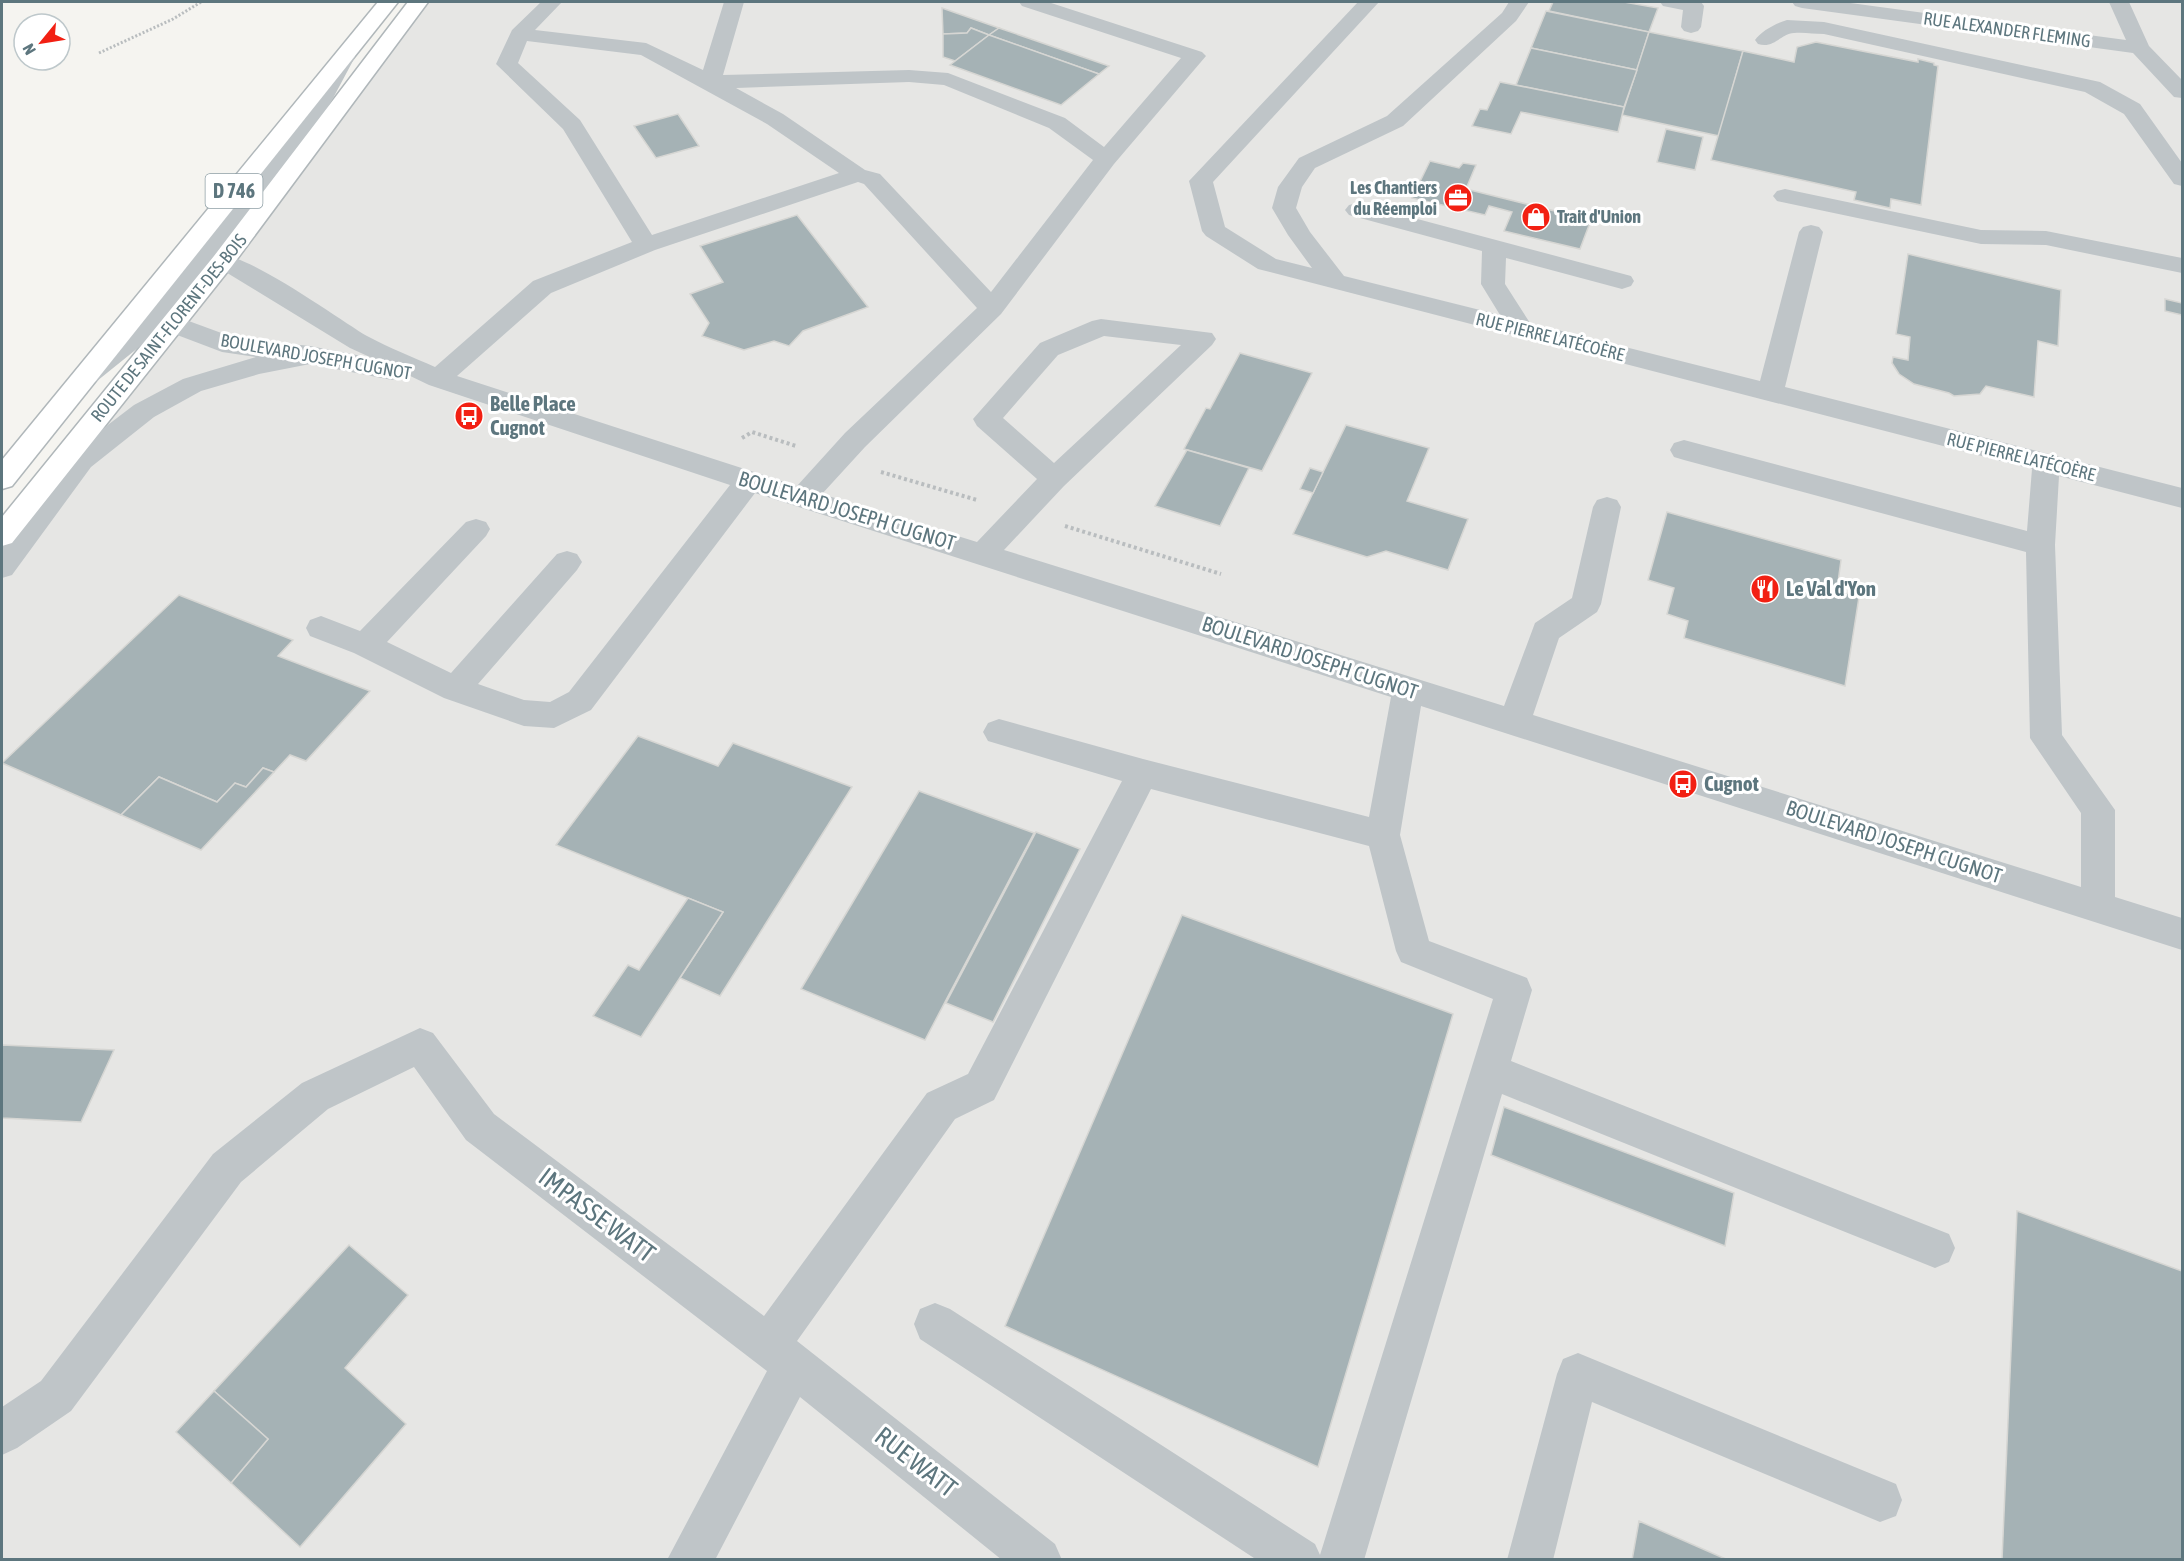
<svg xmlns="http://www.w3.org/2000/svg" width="2184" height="1561" font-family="'Asap Condensed',sans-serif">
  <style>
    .built { fill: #e6e6e4 }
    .building { fill: #a5b2b5; stroke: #d6d6d3; stroke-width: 1.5 }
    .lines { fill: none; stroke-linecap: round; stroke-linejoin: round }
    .major-casing { stroke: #b0b7ba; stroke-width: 3 }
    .path-far1 { stroke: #b9bdbf; stroke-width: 3; stroke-dasharray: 2 2; stroke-linecap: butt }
    .path { stroke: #b9bdbf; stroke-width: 4; stroke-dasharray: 3 3; stroke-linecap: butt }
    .minor { fill: #bfc5c8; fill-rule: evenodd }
    .major { fill: #fff; fill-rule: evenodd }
    .labels { text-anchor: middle; stroke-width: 6; stroke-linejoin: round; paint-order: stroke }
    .far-street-label { font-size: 18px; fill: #5d767e; stroke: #fff }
    .far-poi-label { font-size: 18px; font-weight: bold; fill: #5d767e; stroke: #fff; text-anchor: end }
    .shield { fill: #fff; stroke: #8e9fa5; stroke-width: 1.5 }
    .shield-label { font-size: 20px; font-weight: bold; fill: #5d767e }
    .poi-label { font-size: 21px; font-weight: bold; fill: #5d767e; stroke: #fff; text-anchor: start }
    .street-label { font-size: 21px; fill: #5d767e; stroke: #fff }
    .near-street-label { font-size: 26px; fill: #5d767e; stroke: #fff }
  </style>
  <rect width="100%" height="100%" fill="#f5f4f0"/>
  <path class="built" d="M424,2H2182V1559L2,1560V516Z"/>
  <g class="building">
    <path d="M1553,2H1624L1658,8L1649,32L1549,11Z"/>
    <path d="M942,8L999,28L989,35L971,28L967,33L943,34Z"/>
    <path d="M1546,11L1649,32L1637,70L1531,48Z"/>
    <path d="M971,28L989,35L955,61L943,57V34L967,33Z"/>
    <path d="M999,28L1109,66L1099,74L989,35Z"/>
    <path d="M1649,32L1743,51L1719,136L1622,115Z"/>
    <path d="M989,35L1099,74L1061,105L950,65Z"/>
    <path d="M1816,42L1918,62V59L1934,63V65L1938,66L1921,205L1891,199L1890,208L1854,200L1856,192L1711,160L1743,51L1794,62L1797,47Z"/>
    <path d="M1531,48L1637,70L1624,107L1516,85Z"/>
    <path d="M1500,82L1624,107L1618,132L1521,112L1511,134L1472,126L1480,109L1487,110Z"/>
    <path d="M678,114L699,146L656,158L634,126Z"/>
    <path d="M1666,129L1703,137L1695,170L1657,162Z"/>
    <path d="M1430,161L1459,168L1463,163L1476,165L1466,189L1591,220L1580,249L1504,231L1512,212L1489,206L1485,215L1412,198Z"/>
    <path d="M797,215L868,307L803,331L789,346L774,341L744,350L702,336L709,323L690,294L723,282L700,246Z"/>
    <path d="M1908,254L2061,290L2058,346L2038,341L2034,397L1986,386L1980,394L1954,396L1949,393L1914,384L1899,374L1892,363L1893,357L1908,360L1910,337L1896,334Z"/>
    <path d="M2165,299L2182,303V315L2165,311Z"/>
    <path d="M1240,353L1312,373L1262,471L1184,449L1206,408L1210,409Z"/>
    <path d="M1346,425L1429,448L1407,501L1468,519L1448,570L1386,551L1367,557L1293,534Z"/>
    <path d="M1187,450L1249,468L1220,526L1155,506Z"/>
    <path d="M1310,468L1323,472L1313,493L1300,489Z"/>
    <path d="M1667,512L1841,560L1837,590L1859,597L1845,686L1684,638L1688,621L1667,614L1674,588L1648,580Z"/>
    <path d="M179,595L293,640L278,656L370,691L306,761L290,755L274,772L263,768L246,787L235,783L217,802L159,777L121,815L2,763Z"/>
    <path d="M638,736L718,766L733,743L852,787L720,996L680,978L723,912L556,845Z"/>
    <path d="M263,768L274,772L201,850L121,815L159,777L217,802L235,783L246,787Z"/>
    <path d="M919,791L1034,833L925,1040L801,989Z"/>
    <path d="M1036,832L1080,849L993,1022L946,1003Z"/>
    <path d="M688,898L723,912L641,1037L593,1016L628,965L639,970Z"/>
    <path d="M1182,915L1453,1014L1318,1467L1005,1326Z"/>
    <path d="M2,1045L114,1050L81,1122L2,1118Z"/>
    <path d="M1504,1107L1734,1193L1725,1246L1491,1155Z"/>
    <path d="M2017,1211L2182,1271V1560H2002Z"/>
    <path d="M349,1245L408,1295L345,1368L406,1424L300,1547L231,1483L268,1439L214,1391Z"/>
    <path d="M214,1391L268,1439L231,1483L176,1432Z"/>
    <path d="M1639,1521L1728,1560H1632Z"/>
  </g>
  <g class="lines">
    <g class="major-casing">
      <g id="major">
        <path d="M378,2H398L12,486L2,489V460Z"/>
        <path d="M408,2H428L232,266L12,543L2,546V517L214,256Z"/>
      </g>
    </g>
    <path class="path-far1" d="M99,53L173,19L201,2"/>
    <g class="path">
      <path d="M742,438L752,432L796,446"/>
      <path d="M881,472L977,500"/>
      <path d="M1065,526L1221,574"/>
    </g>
    <g class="minor">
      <path d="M541,2H562L535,30L646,43L703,70L724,2H744L723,75L909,70L948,73L1065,118L1104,147L1181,58L1022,6L1019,2H1048L1202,52L1206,56L1114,164L1001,314L865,447L822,494L977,542L1037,479L977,426L973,419L1040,343L1092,321L1101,319L1212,333L1216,339L1212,345L1064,486L1004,550L1504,706L1535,623L1572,598L1593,507L1597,500L1607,497L1617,500L1621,507L1601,604L1597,612L1559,638L1533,715L2081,887V813L2030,738L2026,552L1684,460L1674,457L1670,450L1674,443L1684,440L2027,531L2032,469L1258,269L1206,236L1202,231L1189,181L1358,2H1379L1213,182L1225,227L1276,259L1312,268L1288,235L1272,208L1278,187L1299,158L1387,116L1502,13L1509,2H1529L1516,21L1403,126L1315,168L1302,187L1296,208L1310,232L1344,276L1500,315L1481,284L1482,251L1349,215L1345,210L1349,205L1357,203L1365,205L1631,276L1634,281L1631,286L1622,289L1506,258L1505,284L1530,323L1760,381L1799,232L1803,227L1811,225L1819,227L1823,232L1785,387L2182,488V508L2059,476L2055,545L2062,735L2115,810V897L2182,918V950L1421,706L1400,835L1429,941L1527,978L1532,990L1511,1061L1949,1234L1955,1248L1949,1262L1935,1268L1502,1094L1364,1560H1257L920,1339L914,1324L920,1309L935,1303L950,1309L1315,1544L1320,1555L1493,999L1401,962L1396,951L1369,846L1151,789L994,1100L955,1119L797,1341L1055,1544L1062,1560H1002L800,1397L715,1560H667L767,1371L466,1140L414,1067L328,1109L241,1182L71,1411L17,1448L2,1455V1407L41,1381L213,1154L302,1083L420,1028L433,1033L494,1114L764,1316L927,1093L968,1074L1122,781L988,741L983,732L988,723L999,719L1143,759L1369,817L1391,697L755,493L591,710L554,728L524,726L444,698L354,653L310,636L306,628L310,620L321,616L360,631L466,522L476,519L486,522L490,529L486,536L387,642L451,673L557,554L567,551L577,554L582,562L577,570L478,684L524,700L550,702L569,692L730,485L429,385L404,373L401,377L392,380L310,364L259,374L201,391L154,417L91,467L12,575L2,578V546L71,453L134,405L183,379L256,357L222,352L164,330L161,326L154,335L97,381L88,384L79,381L75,375L79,369L136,323L297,125L337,53L344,51L351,53L355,57L315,132L217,255C242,249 340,320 367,336C389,348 413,357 435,367L533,281L632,242L563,129L496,64L512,30ZM527,41L641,55L767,124L839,173L652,235L580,120L518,63ZM909,82L944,85L1049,128L1093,160L991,292L880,174L865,170L783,114L736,88ZM858,182L864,184L977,308L845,433L797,486L457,376L551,293L655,250ZM224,271L350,348L372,358L310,346L235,338L186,320L189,291ZM1104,336L1181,345L1054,463L1003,418L1058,355Z"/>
      <path d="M1660,2H1701L1704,6L1701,27L1698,31L1691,33L1684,31L1681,27L1683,10L1663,6Z"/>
      <path d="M1792,2H1843L2126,40L2109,2H2129L2149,46L2182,80V98L2174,97L2133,53L1802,8L1795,6Z"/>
      <path d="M1787,20L1824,22L2100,82L2140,104L2182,163V186L2174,184L2124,114L2085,92L1824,34C1814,34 1804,32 1794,33C1780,34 1774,49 1758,44L1755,40C1761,31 1776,23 1787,20Z"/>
      <path d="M1785,189L1981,230L2046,231L2182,258V273L2046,245L1981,244L1777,201L1773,196L1777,191Z"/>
      <path d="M1578,1353L1896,1484L1902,1500L1896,1516L1880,1522L1592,1402L1553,1560H1507L1557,1374L1563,1359Z"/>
    </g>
    <use href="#major" class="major"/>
  </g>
  <defs>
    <g id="office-disc" transform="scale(1.5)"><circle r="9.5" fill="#f22013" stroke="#fff"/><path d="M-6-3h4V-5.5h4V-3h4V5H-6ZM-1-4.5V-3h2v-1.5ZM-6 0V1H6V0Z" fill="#fff"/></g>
    <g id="shop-disc" transform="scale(1.5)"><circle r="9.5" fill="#f22013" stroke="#fff"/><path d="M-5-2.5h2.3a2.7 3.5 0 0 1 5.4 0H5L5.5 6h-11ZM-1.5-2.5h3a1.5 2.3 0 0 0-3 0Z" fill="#fff"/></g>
    <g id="bus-disc" transform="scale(1.5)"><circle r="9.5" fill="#f22013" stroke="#fff"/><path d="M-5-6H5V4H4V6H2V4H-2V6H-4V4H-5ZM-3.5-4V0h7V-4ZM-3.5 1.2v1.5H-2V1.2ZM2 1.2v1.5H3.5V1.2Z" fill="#fff"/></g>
    <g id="restaurant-disc" transform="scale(1.5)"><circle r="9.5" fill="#f22013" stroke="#fff"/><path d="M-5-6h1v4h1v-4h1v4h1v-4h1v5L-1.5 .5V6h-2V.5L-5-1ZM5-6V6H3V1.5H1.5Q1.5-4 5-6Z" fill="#fff"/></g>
  </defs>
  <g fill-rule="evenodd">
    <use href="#office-disc" x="1458" y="198"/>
    <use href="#shop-disc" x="1536" y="217"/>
    <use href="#bus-disc" x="469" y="416"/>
    <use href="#restaurant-disc" x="1765" y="589"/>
    <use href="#bus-disc" x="1683" y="784"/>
  </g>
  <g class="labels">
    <g class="far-street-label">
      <text transform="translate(2007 30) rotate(8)" y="6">RUE ALEXANDER FLEMING</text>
      <text transform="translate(169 328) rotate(-51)" y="6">ROUTE DE SAINT-FLORENT-DES-BOIS</text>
      <text transform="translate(1550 337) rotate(14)" y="6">RUE PIERRE LATÉCOÈRE</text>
      <text transform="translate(316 357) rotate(10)" y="6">BOULEVARD JOSEPH CUGNOT</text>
      <text transform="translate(2021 457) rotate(14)" y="6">RUE PIERRE LATÉCOÈRE</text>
    </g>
    <g class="far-poi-label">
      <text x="1437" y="194">Les Chantiers<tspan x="1437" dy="21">du Réemploi</tspan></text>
      <text x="1557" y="223" text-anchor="start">Trait d'Union</text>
    </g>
    <rect class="shield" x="205.5" y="174" width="57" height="34" rx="4.5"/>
    <g class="shield-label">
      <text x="234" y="198">D 746</text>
    </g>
    <g class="poi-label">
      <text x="490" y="411">Belle Place<tspan x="490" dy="24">Cugnot</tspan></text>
      <text x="1786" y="596">Le Val d'Yon</text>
      <text x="1704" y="791">Cugnot</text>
    </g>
    <g class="street-label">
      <text transform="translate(847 511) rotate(17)" y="7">BOULEVARD JOSEPH CUGNOT</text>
      <text transform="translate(1310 658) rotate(18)" y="7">BOULEVARD JOSEPH CUGNOT</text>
      <text transform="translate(1894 842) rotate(18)" y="7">BOULEVARD JOSEPH CUGNOT</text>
    </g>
    <g class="near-street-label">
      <text transform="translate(597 1215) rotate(37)" y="9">IMPASSE WATT</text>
      <text transform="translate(916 1462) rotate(38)" y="9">RUE WATT</text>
    </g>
  </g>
  <rect width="2184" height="1561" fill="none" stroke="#5d767e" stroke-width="6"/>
  <g transform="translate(42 42) rotate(240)"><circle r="28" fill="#ffffff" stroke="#bec8cb" stroke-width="1.5"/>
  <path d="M0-4.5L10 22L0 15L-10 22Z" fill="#f22013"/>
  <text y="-9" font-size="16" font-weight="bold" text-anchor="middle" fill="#5d767e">N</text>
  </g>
</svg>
